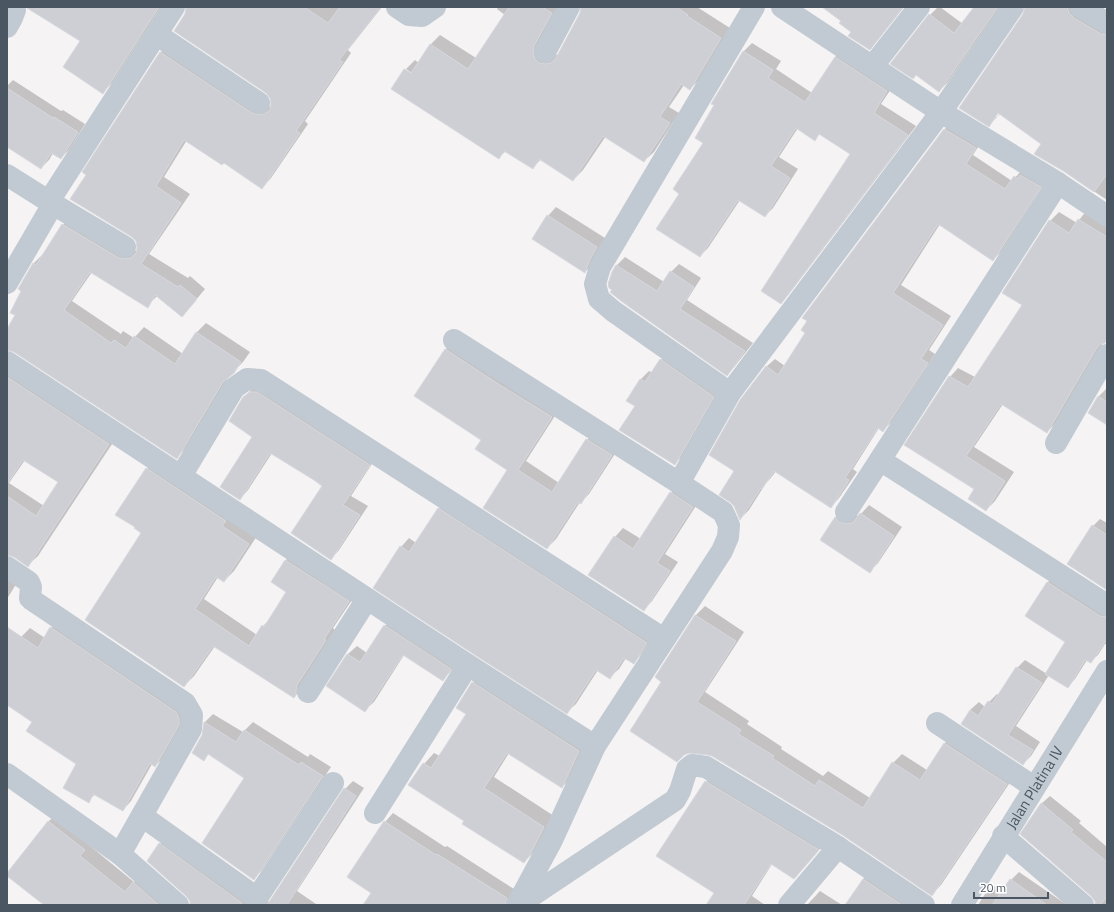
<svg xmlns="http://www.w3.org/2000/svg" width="1114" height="912" font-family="'Titillium Web',sans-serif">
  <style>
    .shadow { fill: #0003; fill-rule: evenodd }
    .building { fill: #cdcfd5; stroke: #d7d9de }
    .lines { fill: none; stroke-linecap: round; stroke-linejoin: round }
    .minor { stroke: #c1cad2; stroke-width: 22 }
    .labels { text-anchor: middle; stroke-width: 3.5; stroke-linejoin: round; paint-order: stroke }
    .street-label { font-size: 15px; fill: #4a5661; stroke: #fff }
  </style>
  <rect width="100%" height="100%" fill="#f5f3f3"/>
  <g class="shadow">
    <path d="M28,7H161L112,83L103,92L81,41Z"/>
    <path d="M187,7H382L348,50L351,53L305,121L308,124L271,178L262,188L224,162L187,140L164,177L190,194L149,254L188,278L190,276L205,289L191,306L157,296L147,306L92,272L72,301L121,334L123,331L134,338L144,327L183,354L196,333L206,323L250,352L243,362L230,375L186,448L177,457L14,351L7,349V331L16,315L23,291L19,289L34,263L43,254L63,225L72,216L134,251L138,250L137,241L88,175L84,172L161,52L170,43L268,107L272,106L271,97L185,14Z"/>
    <path d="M498,7H559L543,35L542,43L544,49L549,53L556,55L559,54L581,13L582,7H697L730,28L700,79L690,89L684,85L669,107L679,113L654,152L644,161L606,136L583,170L573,180L541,159L533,168L506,151L498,158L392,89L405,70L415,60L419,63L430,45L440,35L476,58L505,15L497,9ZM406,69L415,75L414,77L406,71Z"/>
    <path d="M824,7H904L878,40L869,49L842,21Z"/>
    <path d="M938,7H940L963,24L976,7H1000L948,82L939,91L930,15Z"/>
    <path d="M1026,7H1081L1107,23V200L1065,172L1042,144L1000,114L989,125ZM1000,108L1002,110L997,117H995Z"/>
    <path d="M752,43L781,61L776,69L812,93L835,57L844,49L895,83L881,104L916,126L789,294L781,303L851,154L820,134L814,139L798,128L779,157L798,169L773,208L765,216L740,200L708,248L700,256L681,193L705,143L715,105L713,103L744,51Z"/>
    <path d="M13,80L61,111L63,110L85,124L69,150L61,158L53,153L49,160L41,168L7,146V86Z"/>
    <path d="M953,121L983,139L973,155L1012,181L1023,169L1048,178L1001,252L993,260L940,224L901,285L951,316L929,350L935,354L892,422L883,430L879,428L853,469L857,472L839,498L831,507L776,471L770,479L766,483L749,510L741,518L736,471L766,367L775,359L785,366L807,333L809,321L804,317L945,129Z"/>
    <path d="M1092,206L1107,216V336L1056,423L1047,432L1003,404L974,447L1014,472L995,501L986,510L976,489L906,445L950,377L958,368L975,377L1023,304L1004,292L1050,221L1059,212L1077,223L1083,215Z"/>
    <path d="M556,207L605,238L594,263L585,272L548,216Z"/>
    <path d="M625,257L664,282L671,272L679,264L701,278L687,300L753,343L735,366L727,375L613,290L612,272L617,265Z"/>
    <path d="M455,341L560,408L526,461L559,483L587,440L596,431L620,446L589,494L581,502H580L556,539L547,548L508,470L482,439L416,396L446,349Z"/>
    <path d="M670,351L722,388L683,456L674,464L636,406L627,400L641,379L649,371L653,373L661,360Z"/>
    <path d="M7,361L118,435L38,556L28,565L14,556L7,554ZM25,460L59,481L44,506L9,483Z"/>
    <path d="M253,388L377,456L351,496L368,506L339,550L331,559L323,486L299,470L272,453L248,490L240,499L254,436L244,397Z"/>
    <path d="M1107,388V423L1098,397Z"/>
    <path d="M157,459L259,533L234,571L224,581L218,577L204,599L257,635L263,626L271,618L288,591L272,581L286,560L296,550L358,591L333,628L335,630L304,687L294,697L215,646L194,676L184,686L142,533L147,469Z"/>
    <path d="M679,484L701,498L665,554L678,562L652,601L644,610L615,537L623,528L641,539L671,493Z"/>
    <path d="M447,500L655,634L642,654L633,663L626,658L619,669L610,677L598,670L576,704L567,712L401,547L409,538L416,543L438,509Z"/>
    <path d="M869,505L902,527L878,563L870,571L835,518L844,509L855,516L860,515Z"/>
    <path d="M1100,519L1107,523V589L1093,526Z"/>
    <path d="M7,566L21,576L7,599Z"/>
    <path d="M1056,575L1107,608V644H1105L1098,655L1090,662L1087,660L1075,679L1068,687L1049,675L1016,726L1040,742L1031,756L1023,764L970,710L979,702L985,707L989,702L997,694L999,695L1017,668L1025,660L1047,674L1066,641L1027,616L1048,582Z"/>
    <path d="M705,606L744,632L705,692L749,721L747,724L782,747L781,749L823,776L828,771L870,798L893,763L902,754L927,770L945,743L954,734L1015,775L941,885L932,894L663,681L656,677L696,615Z"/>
    <path d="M394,617L459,660L451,671L443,680L404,655L374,702L365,710L328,686L348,654L357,646L367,653L385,626Z"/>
    <path d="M60,620L187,716L164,757L155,766L152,764L131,801L123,810L95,794L89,801L78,764L34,721L7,704V658L21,637L30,628L45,638L51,628Z"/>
    <path d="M484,672L589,740L573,776L562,787L509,753L494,777L554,816L535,851L524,862L465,820L424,764L434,753L440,756L467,714L473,683Z"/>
    <path d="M213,714L243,732L253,722L308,757L310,754L331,767L262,870L254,879L246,777L209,754L203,759V735L205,722Z"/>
    <path d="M714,773L827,841L794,878L772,864L752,896L765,905H707L715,893L706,782Z"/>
    <path d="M353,781L364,788L297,891L316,904L315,905H191V900L160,844L168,836L265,902L271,901L345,789Z"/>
    <path d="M1050,796L1081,821L1079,823L1107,847V905H1096V901L1041,804Z"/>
    <path d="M58,812L89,845L134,882L143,873L165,905H46L7,875L48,822Z"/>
    <path d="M393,813L445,847L447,846L514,889L509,905H364L372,893L385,822Z"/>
    <path d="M872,871L923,905H847L863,879Z"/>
    <path d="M1019,872L1067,905H978L985,894L993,885L1002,892L1011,880Z"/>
    <path d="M820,891L842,905H807Z"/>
  </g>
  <g class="building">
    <path d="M27,7H159L103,94L63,67L80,41L27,8Z"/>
    <path d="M186,7H304L328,23L340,7H381L339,60L343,62L296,131L300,133L262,189L224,163L222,165L184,140L156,186L181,203L141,264L178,287L180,285L197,299L182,317L155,295L148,308L90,272L64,310L111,343L114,340L126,348L134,336L175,364L196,332L241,362L234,373L223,382L177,459L14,352L7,350V329L15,315L10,313L21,291L18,289L33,263L36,265L62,224L119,258L124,259L131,258L136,253L137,248L136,241L132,237L70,199L86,175L82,172L160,52L252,113L258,115L264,114L270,110L271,104L270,98L266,93L174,31L185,14Z"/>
    <path d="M509,7H542L552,13L534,46L533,52L535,59L539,63L545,64L551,63L556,58L580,13L581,7H676L688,15L687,16L721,38L690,90L681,84L660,117L670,123L644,162L603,136L573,181L539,159L533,169L504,151L499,159L391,89L404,69L411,73L430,44L468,69Z"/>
    <path d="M822,7H903L870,50L848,36L851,32L839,23L841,21Z"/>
    <path d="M974,7H998L939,92L916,75L913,79L890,64L929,14L954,33Z"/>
    <path d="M1025,7H1067L1069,13L1074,18L1101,34L1107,35V174L1094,192L1065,172L1034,154L1041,144L998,113L989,127L959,108L1023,14Z"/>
    <path d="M743,51L773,70L768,78L805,102L835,57L887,91L874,113L908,135L781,304L761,291L850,154L819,134L815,141L796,128L771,166L790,178L765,217L738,200L700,257L656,229L679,194L673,189L703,143L695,138L714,105L711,104Z"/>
    <path d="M7,88L53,118L54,117L78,132L61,159L51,153L41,169L7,147Z"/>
    <path d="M944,129L976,148L966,164L1005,189L1014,176L1018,179L1020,175L1041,187L993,261L938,224L893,293L943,325L921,359L928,363L883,432L878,428L845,478L849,480L831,508L774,471L762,489L761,488L740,520L734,506L730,502L719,495L734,471L709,455L740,400L766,366L778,375L805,333L801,330L807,321L802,318Z"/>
    <path d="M547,215L597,247L589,261L585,273L532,239Z"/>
    <path d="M1078,219L1107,237V339L1105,343L1100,344L1096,349L1047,433L1001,404L966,456L1005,481L986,511L968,499L974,489L904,445L949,376L968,387L1022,305L1002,293L1049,220L1069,233Z"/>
    <path d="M616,265L657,291L670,271L694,287L680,309L745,351L727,376L621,301L610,292L612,290L609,288L608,284L612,272Z"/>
    <path d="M445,349L500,385L552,417L518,470L552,492L586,439L612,455L581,504L578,502L547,549L483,508L507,470L475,449L481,440L414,396Z"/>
    <path d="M660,359L714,397L675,465L619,430L635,406L626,401L640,379L645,382Z"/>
    <path d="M7,377L109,444L28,567L14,557L7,555V496L36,516L58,482L23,460L7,484Z"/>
    <path d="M250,392H257L370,465L343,505L360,515L331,560L291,533L322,486L314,480L270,453L240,500L220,487L252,437L229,421L243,397Z"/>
    <path d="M1098,396L1107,402V425L1088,413Z"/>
    <path d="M146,468L226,521L222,526L249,544L224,582L216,577L195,609L249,646L262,625L264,627L286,592L271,582L285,560L349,601L324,639L326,640L297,685L296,691V695L294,698L213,646L184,687L85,620L141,533L134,528L135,527L115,515Z"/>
    <path d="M670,492L693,507L657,563L670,571L644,611L588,575L614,536L633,549Z"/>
    <path d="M438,508L647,643L634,664L624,658L610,679L596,670L567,714L475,655L373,588L400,546L409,552Z"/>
    <path d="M860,513L894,536L870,573L820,540L835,517L839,522L846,524L852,523L856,519Z"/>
    <path d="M1092,525L1107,535V590L1067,564Z"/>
    <path d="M1047,582L1100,616L1107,617V639L1091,663L1085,660L1068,688L1045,674L1065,642L1025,616Z"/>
    <path d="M695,615L736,641L697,702L741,730L738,734L774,756L772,758L815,786L819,780L863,808L892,762L920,780L944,743L1007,784L932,896L844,836L712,756L708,755L689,753L684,755L677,762L630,731L661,682L655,677Z"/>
    <path d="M384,625L451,669L443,681L403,655L365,712L326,686L347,654L360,662Z"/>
    <path d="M7,627L38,648L50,627L176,712L179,718V725L155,767L150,763L123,811L93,794L89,803L63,788L76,764L26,731L32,722L7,705Z"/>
    <path d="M1016,667L1042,683L1008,735L1033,750L1023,765L961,724L970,710L978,716L988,701L992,704Z"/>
    <path d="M472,682L579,751L562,788L507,753L484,788L544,827L531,853L524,863L462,824L464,821L408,785L423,763L431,768L466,714L456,708Z"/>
    <path d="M204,722L236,742L244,730L299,765L301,762L323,776L254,880L202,843L244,778L208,754L204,761L192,753L202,735Z"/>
    <path d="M705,781L819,850L794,879L771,864L744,905H706L714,893L656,856Z"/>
    <path d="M344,788L356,796L287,905H267Z"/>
    <path d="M1041,803L1073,830L1071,832L1107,862V897L1100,905H1095V901L1091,896L1020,834Z"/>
    <path d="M48,821L85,850L80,856L125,892L133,882L159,905H44L7,876V873Z"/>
    <path d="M384,821L436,855L437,854L507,898L505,905H363L371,893L347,877Z"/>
    <path d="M159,843L242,903L241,905H190V901L186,896L147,861Z"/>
    <path d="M863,879L902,905H845Z"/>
    <path d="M1010,879L1047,905H992Z"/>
  </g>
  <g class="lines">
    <g class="minor">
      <path d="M397,7L409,15L422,16L435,7"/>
      <path d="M782,7L941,112L1058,183L1107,216"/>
      <path d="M1080,7L1107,23"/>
      <path d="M7,27L12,18L15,10L13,7"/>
      <path d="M156,34L259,103"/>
      <path d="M545,52L569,7"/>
      <path d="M872,67L919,7"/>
      <path d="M7,175L53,204L125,247"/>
      <path d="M1058,183L880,460L1107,605"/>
      <path d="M49,201L174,7"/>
      <path d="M7,283L53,204"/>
      <path d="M454,340L679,483L723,512L729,525L728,537L722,551L595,746L552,840L517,905"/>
      <path d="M7,362L468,665L595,746"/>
      <path d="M730,393L613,311L599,299L595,284L600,267L754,7"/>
      <path d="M1056,443L1107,355"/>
      <path d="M181,476L234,388L247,379L261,380L664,639"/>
      <path d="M679,483L730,393L941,112L1013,7"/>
      <path d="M846,512L880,460"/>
      <path d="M7,567L29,582L31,587L30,598L32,600L185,703L192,715L191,729L120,854"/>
      <path d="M308,692L367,599"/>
      <path d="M937,723L1034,787"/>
      <path d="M7,774L120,854L178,905"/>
      <path d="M375,813L468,665"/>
      <path d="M142,816L257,898L333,783"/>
      <path d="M1003,836L1083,905"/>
      <path d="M518,905L675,800L680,791L687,769L692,765L706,767L838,847L924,905"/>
      <path d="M789,905L838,847"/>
      <path id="s1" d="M962,905L1107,671"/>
    </g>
  </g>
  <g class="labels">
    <g class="street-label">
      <text dy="5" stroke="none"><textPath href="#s1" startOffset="138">Jalan Platina IV</textPath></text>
    </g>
  </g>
  <rect width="1114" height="912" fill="none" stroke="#4a5661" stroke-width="16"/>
  <path d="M974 892v6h74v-6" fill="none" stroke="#4a5661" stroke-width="2"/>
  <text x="980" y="892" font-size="12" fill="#4a5661" stroke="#ffffff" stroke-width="3" paint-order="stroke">20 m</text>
</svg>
